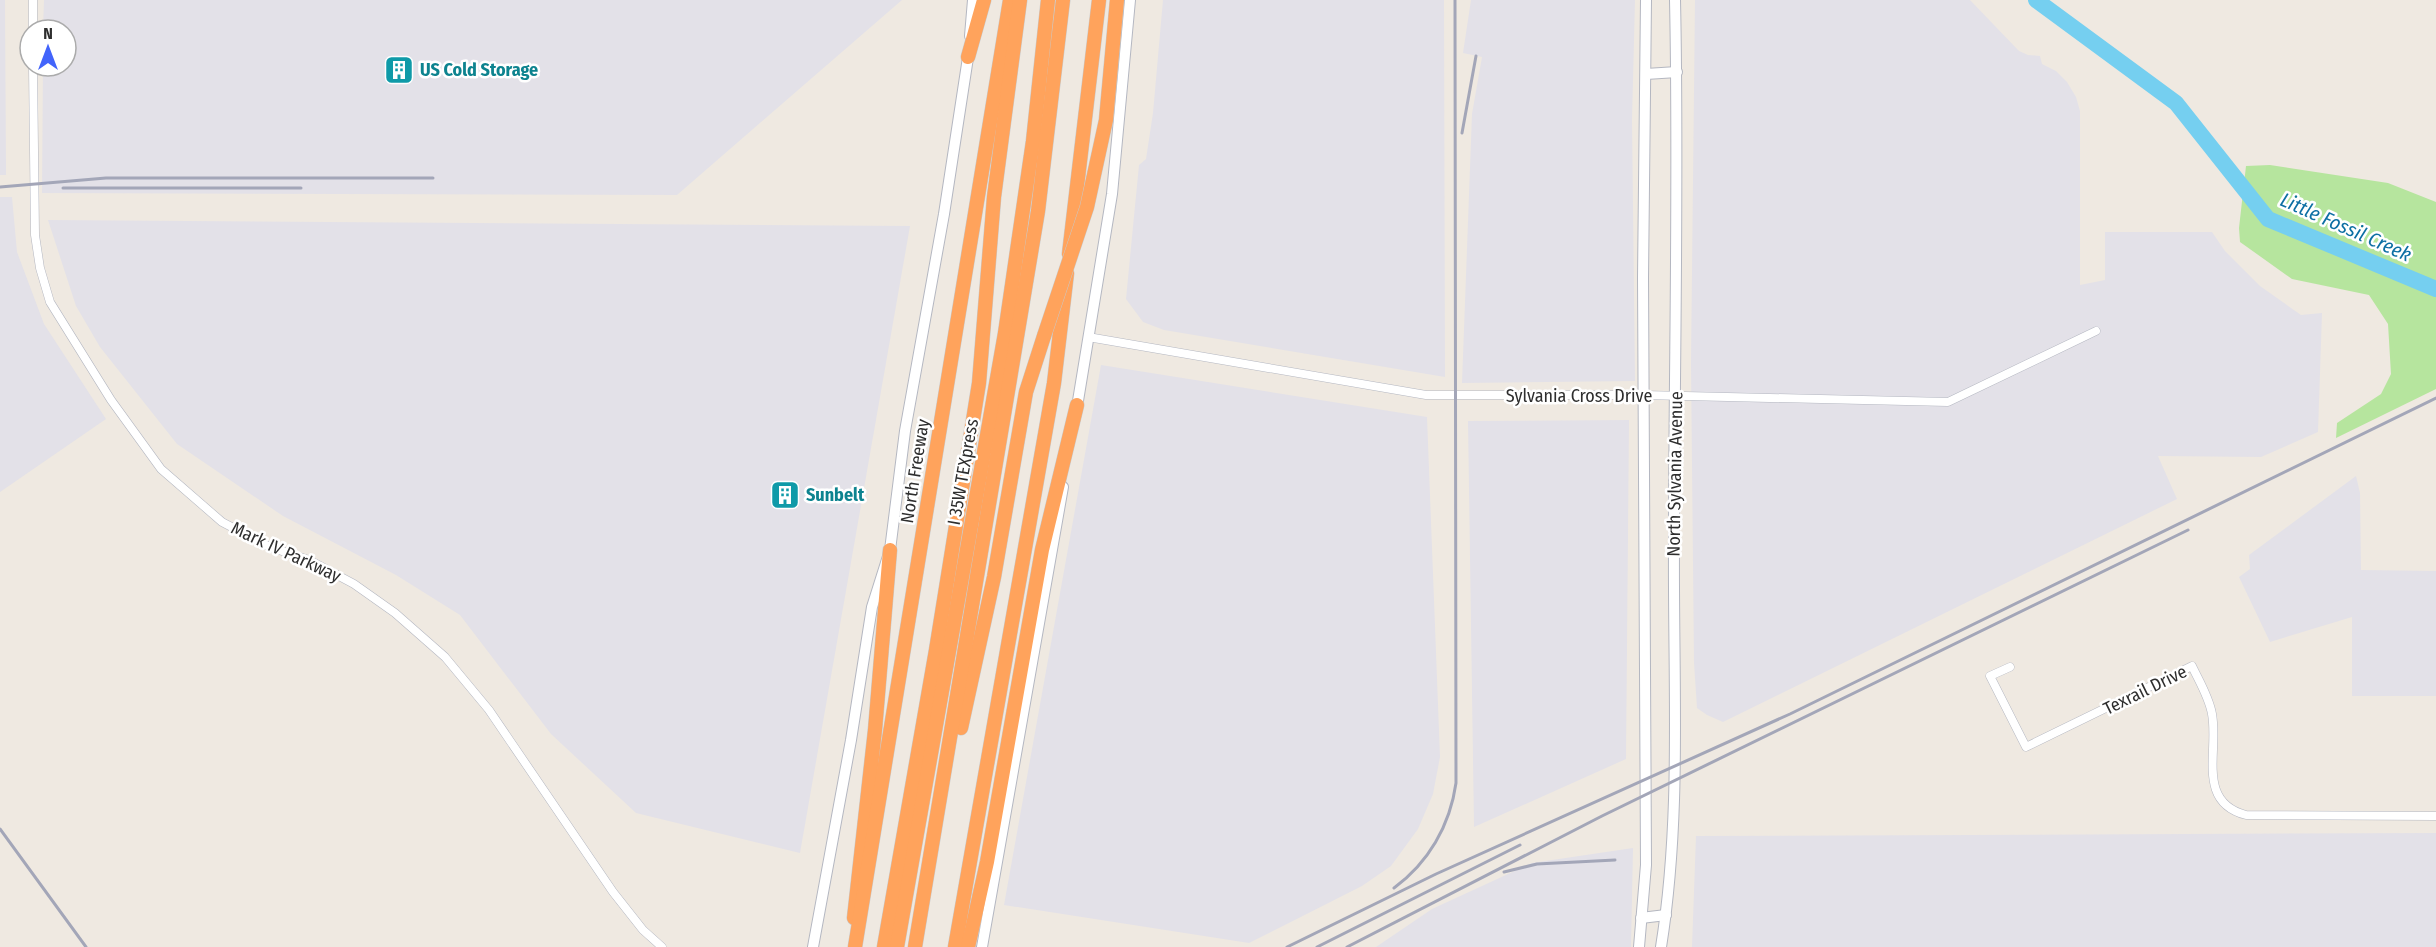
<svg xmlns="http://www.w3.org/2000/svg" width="2436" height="947" font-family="'Fira Sans Condensed',sans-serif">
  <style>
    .industrial { fill: #e3e1e8 }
    .green { fill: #b6e59e }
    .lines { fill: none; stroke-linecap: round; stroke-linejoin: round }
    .river { stroke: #75cff0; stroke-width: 16 }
    .street-casing { stroke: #b4b7c1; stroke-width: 9 }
    .secondary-casing { stroke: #b4b7c1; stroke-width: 12 }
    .highway-casing { stroke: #c9c9c9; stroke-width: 15 }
    .street { stroke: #fff; stroke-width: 8 }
    .secondary { stroke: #fff; stroke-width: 10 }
    .highway { stroke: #ffa35c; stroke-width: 14 }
    .rail { stroke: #a3a6b8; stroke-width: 3 }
    .highway-bridge-casing { stroke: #c9c9c9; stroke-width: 15; stroke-linecap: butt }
    .highway-bridge { stroke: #ffa35c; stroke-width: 14 }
    .labels { text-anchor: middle; stroke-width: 5; stroke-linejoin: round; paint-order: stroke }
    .culture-label { font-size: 18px; font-weight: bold; fill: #0d838f; stroke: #fff; text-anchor: start }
    .street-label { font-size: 18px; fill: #2e2e2e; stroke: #fff }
    .water-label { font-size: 20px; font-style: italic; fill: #0d6fa3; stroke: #fff }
  </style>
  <rect width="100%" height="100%" fill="#efe9e1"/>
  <g class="industrial">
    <path d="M0,0H5L6,175H0Z"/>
    <path d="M44,0H902L677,195L42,193L43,66H66V30H43Z"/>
    <path d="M1163,0H1444L1445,377L1164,330L1143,322L1126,299L1139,165L1146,159L1153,113Z"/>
    <path d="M1471,0H1635L1632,120L1635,381L1462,383L1472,114L1482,57L1463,53Z"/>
    <path d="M1695,0H1970L2019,51L2028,55L2040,56L2042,64L2056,71L2067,82L2076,97L2080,111V285L2105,280V232H2212L2225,251L2260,286L2301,315L2322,313L2318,432L2261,457L2158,456L2177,499L1723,722L1707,715L1697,708L1694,663L1691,364Z"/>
    <path d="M0,197H12L17,252L44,324L106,419L0,492Z"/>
    <path d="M48,220L910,226L800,853L636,813L551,734L460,615L396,575L283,516L177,444L100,347L76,306Z"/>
    <path d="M1101,365L1427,417L1440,757L1433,794L1418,829L1391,866L1362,886L1249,943L1004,905Z"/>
    <path d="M1629,420L1626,759L1474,827L1468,421Z"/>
    <path d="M2356,476L2360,493L2361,570L2436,571V696H2352V617L2270,642L2239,577L2250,569L2249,555Z"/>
    <path d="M2436,833V947H1692L1696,836Z"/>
    <path d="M1633,848L1631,947H1376L1432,909L1532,863Z"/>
  </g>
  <path class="green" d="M2270,165L2388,183L2436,202V389L2336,438L2337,423L2381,394L2391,374L2388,324L2369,295L2292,279L2240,242L2239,228L2246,166Z"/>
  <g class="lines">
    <path class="river" d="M2036,0L2176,103L2268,219L2436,289"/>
    <g class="street-casing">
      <g id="street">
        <path d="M33,0V30"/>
        <path d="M33,66L35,235L40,268L50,302L111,400L161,469L222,522L270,547L309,560L354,584L395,613L445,657L489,710L613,892L643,930L662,947"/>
        <path d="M1088,337L1426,395H1643L1948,402L2096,331"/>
        <path d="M2010,667L1990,676L2026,747L2192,666C2199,681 2209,697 2212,714C2219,751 2196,802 2246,815L2436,816"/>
      </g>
    </g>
    <g class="secondary-casing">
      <g id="secondary">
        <path d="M970,36L973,0"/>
        <path d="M1646,74L1677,72"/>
        <path d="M1076,413L1112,194L1130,0"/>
        <path d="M1641,918L1666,915"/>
        <path d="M813,947L851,740L872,607L890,550L905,431L944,214L969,51"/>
        <path d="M982,947L1063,487"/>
        <path d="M1639,947L1646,865L1643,278L1646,0"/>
        <path d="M1661,947C1682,816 1673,680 1674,548C1674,365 1679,183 1675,0"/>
      </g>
    </g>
    <g class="highway-casing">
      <g id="highway">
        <path d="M968,57L984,0"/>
        <path d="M1069,254L1099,0"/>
        <path d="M961,728L994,577L1026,392L1044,336"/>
        <path d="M854,918L875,730L890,550"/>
        <path d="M855,947L1010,0"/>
        <path d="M884,947L936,650L979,383L994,197L1020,0"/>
        <path d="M897,947L1005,333L1033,141L1048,0"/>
        <path d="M915,947L1038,211L1063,0"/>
        <path d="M955,947L1054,383L1067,273"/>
        <path d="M968,947L987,862L1042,550L1077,405"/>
      </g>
    </g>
    <use href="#street" class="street"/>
    <use href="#secondary" class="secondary"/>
    <use href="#highway" class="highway"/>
    <g class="rail">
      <path d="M1462,133L1476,56"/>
      <path d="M0,187L106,178H433"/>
      <path d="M63,188H301"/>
      <path d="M0,829L86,947"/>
      <path d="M1504,872L1537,864L1615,860"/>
      <path d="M1394,888C1428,863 1450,826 1456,783L1455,0"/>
      <path d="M1287,947L1436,874L1790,714L2436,398"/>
      <path d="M1317,947L1520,845"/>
      <path d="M1347,947L1602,816L2188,530"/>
    </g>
    <g class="highway-bridge-casing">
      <path id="highway-bridge" d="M1044,336L1087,207L1106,120L1117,0"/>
    </g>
    <use href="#highway-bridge" class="highway-bridge"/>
  </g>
  <defs>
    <g id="building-square" transform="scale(1.5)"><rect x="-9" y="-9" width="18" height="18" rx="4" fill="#0f9aa8" stroke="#fff"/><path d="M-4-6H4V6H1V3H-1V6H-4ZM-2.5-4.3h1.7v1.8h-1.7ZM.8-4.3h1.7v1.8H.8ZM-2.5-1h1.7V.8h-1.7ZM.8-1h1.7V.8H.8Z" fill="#fff"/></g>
  </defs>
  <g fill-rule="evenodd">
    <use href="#building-square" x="399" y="70"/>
    <use href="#building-square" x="785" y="495"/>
  </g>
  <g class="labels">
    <g class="culture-label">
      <text x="420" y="76">US Cold Storage</text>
      <text x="806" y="501">Sunbelt</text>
    </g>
    <g class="street-label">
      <text x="1579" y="402">Sylvania Cross Drive</text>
      <text transform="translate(915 471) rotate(-81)" y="6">North Freeway</text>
      <text transform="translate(963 472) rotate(-80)" y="6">I 35W TEXpress</text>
      <text transform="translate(1675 474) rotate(-89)" y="6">North Sylvania Avenue</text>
      <text transform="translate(286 552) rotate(25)" y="6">Mark IV Parkway</text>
      <text transform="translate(2145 690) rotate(-26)" y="6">Texrail Drive</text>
    </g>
    <g class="water-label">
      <text transform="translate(2346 227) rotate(24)" y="7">Little Fossil Creek</text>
    </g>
  </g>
  <g transform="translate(48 48)"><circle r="28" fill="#ffffff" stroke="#ababab" stroke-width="1.5"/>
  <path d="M0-4.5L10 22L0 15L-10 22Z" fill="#4264fb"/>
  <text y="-9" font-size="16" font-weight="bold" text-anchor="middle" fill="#2e2e2e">N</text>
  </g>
</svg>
